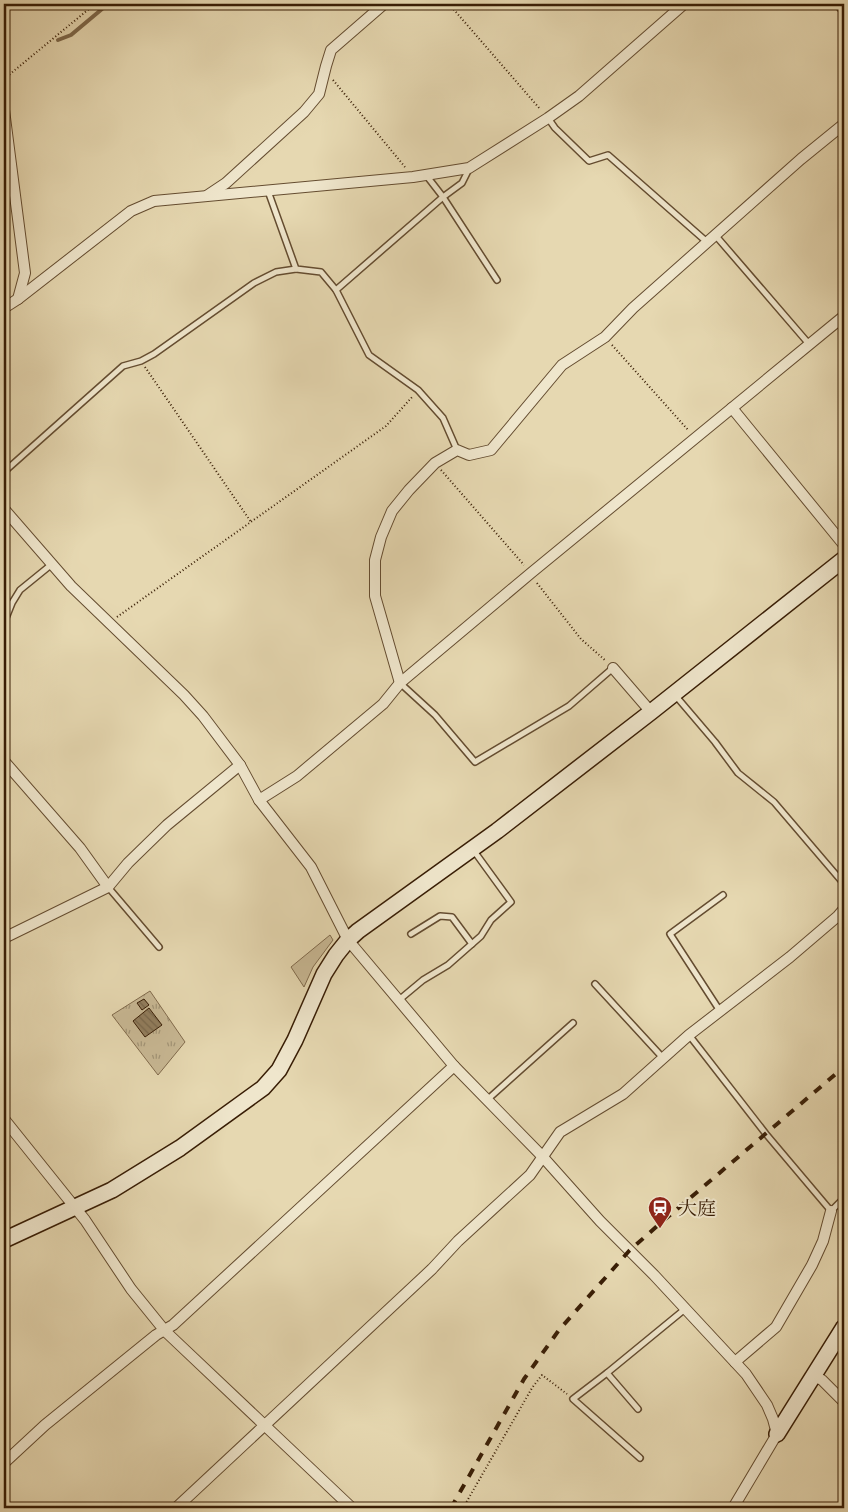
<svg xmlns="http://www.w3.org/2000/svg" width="848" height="1512" font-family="'IM FELL English','Noto Serif JP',serif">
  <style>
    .grass { fill: url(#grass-tufts); stroke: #806a4c }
    .park { fill: #c8b894; stroke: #806a4c }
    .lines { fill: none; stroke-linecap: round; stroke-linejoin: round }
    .stream { stroke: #7d6749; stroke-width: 4 }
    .building { fill: url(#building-back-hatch); stroke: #381d05 }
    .lane-casing { stroke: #644c30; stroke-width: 8 }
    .street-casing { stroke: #644c30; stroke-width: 12 }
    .secondary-casing { stroke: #381d05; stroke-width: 18 }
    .path { stroke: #381d05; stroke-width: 2; stroke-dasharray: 1 2.5; stroke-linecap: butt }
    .lane { stroke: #efe6cc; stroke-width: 5 }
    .street { stroke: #efe6cc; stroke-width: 10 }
    .secondary { stroke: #efe6cc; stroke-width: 15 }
    .rail { stroke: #381d05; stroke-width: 4; stroke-dasharray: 9 9; stroke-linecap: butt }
    .labels { text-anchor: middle; stroke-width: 4; stroke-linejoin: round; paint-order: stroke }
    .poi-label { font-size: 19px; fill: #381d05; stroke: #efe6cc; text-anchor: start }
  </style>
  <defs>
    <pattern id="grass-tufts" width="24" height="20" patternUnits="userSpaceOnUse" patternTransform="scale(1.25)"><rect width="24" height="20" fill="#c8b894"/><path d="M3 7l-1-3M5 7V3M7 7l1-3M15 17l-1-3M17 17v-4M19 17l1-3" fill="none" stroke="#a39577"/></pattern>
    <pattern id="building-back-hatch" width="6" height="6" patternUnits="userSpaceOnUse" patternTransform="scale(1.25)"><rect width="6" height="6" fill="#927e5e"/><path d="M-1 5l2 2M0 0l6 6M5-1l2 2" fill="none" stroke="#78674c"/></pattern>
  </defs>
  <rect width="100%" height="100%" fill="#e6d8b1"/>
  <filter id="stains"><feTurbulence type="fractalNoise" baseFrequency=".004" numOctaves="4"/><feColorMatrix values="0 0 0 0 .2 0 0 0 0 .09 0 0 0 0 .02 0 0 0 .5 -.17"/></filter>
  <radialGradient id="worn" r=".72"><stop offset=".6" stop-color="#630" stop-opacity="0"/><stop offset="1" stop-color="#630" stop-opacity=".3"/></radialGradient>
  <path class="grass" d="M150,991L185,1042L158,1075L112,1015Z"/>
  <path class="park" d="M330,935L333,940L313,967L304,987L291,967Z"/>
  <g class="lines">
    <path class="stream" d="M58,40L71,35L108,4"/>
  </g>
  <g class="building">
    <path d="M144,999L149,1005L142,1010L137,1003Z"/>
    <path d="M149,1008L162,1025L145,1037L133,1021Z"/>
  </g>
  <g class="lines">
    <g class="lane-casing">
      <g id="lane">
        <path d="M548,118L555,128L589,161L608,155L707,242"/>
        <path d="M426,175L443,197L497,280"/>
        <path d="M268,191L296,269L321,272L336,290L369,355L418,390L443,418L457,450"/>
        <path d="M716,236L809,344"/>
        <path d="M336,290L443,197L462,183L469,169"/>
        <path d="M4,472L123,366L141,361L154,354L254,283L276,272L296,269"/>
        <path d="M4,623L12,603L20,590L52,564"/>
        <path d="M400,683L435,715L475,762L569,706L613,668"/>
        <path d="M675,695L715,742L738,773L774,802L844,884"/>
        <path d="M108,887L159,947"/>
        <path d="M411,934L440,916L452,917L472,944"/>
        <path d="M595,984L663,1058"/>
        <path d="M399,1000L423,980L448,965L481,936L491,920L511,902L474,851"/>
        <path d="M720,1011L670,934L723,895"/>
        <path d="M689,1035L766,1134L831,1211L844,1198"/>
        <path d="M487,1100L573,1023"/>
        <path d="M607,1373L573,1399L640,1458"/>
        <path d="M638,1409L607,1373L685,1309"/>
      </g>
    </g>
    <g class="street-casing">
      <g id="street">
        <path d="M839,4L844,10"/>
        <path d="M4,110L25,273L18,299"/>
        <path d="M208,195L226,183L304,112L319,94L326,66L331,50L384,4"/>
        <path d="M4,308L18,299L131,211L154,201L413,177L469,168L548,118L579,96L684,4"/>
        <path d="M732,408L844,545"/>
        <path d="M4,509L71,586L184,695L203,716L240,765L259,800L311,867L348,940L454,1066L542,1156L600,1221L654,1275L746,1374L767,1405L773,1419L777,1434L733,1508"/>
        <path d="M613,668L651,712"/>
        <path d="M400,683L375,596V560L381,537L392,511L409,490L435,463L457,450L469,455L491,450L562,365L605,337L633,308L801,159L844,124"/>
        <path d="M4,761L80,848L108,887"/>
        <path d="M259,800L297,776L383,704L400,683L531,573L844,316"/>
        <path d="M4,938L108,887L128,863L167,825L240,765"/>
        <path d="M4,1119L85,1220L131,1289L165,1331L352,1508"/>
        <path d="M735,1362L776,1327L812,1265L823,1241L831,1211"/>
        <path d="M814,1376L822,1380L844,1402"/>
        <path d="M4,1463L45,1425L156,1335L173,1325L454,1066"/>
        <path d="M176,1508L432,1269L458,1241L530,1175L560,1132L623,1094L689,1035L790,957L838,916L844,909"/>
      </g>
    </g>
    <g class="secondary-casing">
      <g id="secondary">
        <path d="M4,1240L112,1190L180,1148L263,1088L279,1070L295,1040L324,974L336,955L348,940L358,931L497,831L651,712L844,559"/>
        <path d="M777,1434L844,1327"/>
      </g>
    </g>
    <g class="path">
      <path d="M449,4L540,109"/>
      <path d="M4,79L95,4"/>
      <path d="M333,80L405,167"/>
      <path d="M612,345L689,431"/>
      <path d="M145,367L251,522"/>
      <path d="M441,470L524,565"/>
      <path d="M537,583L581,639L606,661"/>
      <path d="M117,617L386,426L413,396"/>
      <path d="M463,1508L532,1388L542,1375L567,1394"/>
    </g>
    <use href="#lane" class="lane"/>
    <use href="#street" class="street"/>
    <use href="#secondary" class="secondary"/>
    <path class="rail" d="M451,1508L524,1379L559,1330L606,1277L629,1251L656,1227L844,1067"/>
  </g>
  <defs>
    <g id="station-pin" transform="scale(1.25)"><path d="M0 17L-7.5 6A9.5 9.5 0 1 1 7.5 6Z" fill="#8f2418" stroke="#efe6cc"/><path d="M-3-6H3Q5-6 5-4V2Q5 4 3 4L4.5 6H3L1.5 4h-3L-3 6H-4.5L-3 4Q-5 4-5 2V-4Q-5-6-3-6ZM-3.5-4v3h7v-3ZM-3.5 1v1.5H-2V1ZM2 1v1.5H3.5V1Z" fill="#fff"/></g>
  </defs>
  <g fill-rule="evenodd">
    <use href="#station-pin" x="660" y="1208"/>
  </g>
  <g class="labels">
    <g class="poi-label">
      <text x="678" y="1215">大庭</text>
    </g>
  </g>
  <rect width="848" height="1512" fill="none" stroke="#e6d8b1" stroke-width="20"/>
  <rect x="5" y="5" width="838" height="1502" fill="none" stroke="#381d05" stroke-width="2.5"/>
  <rect x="10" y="10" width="828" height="1492" fill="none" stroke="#381d05"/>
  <rect width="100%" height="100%" filter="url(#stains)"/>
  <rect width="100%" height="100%" fill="url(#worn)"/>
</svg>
